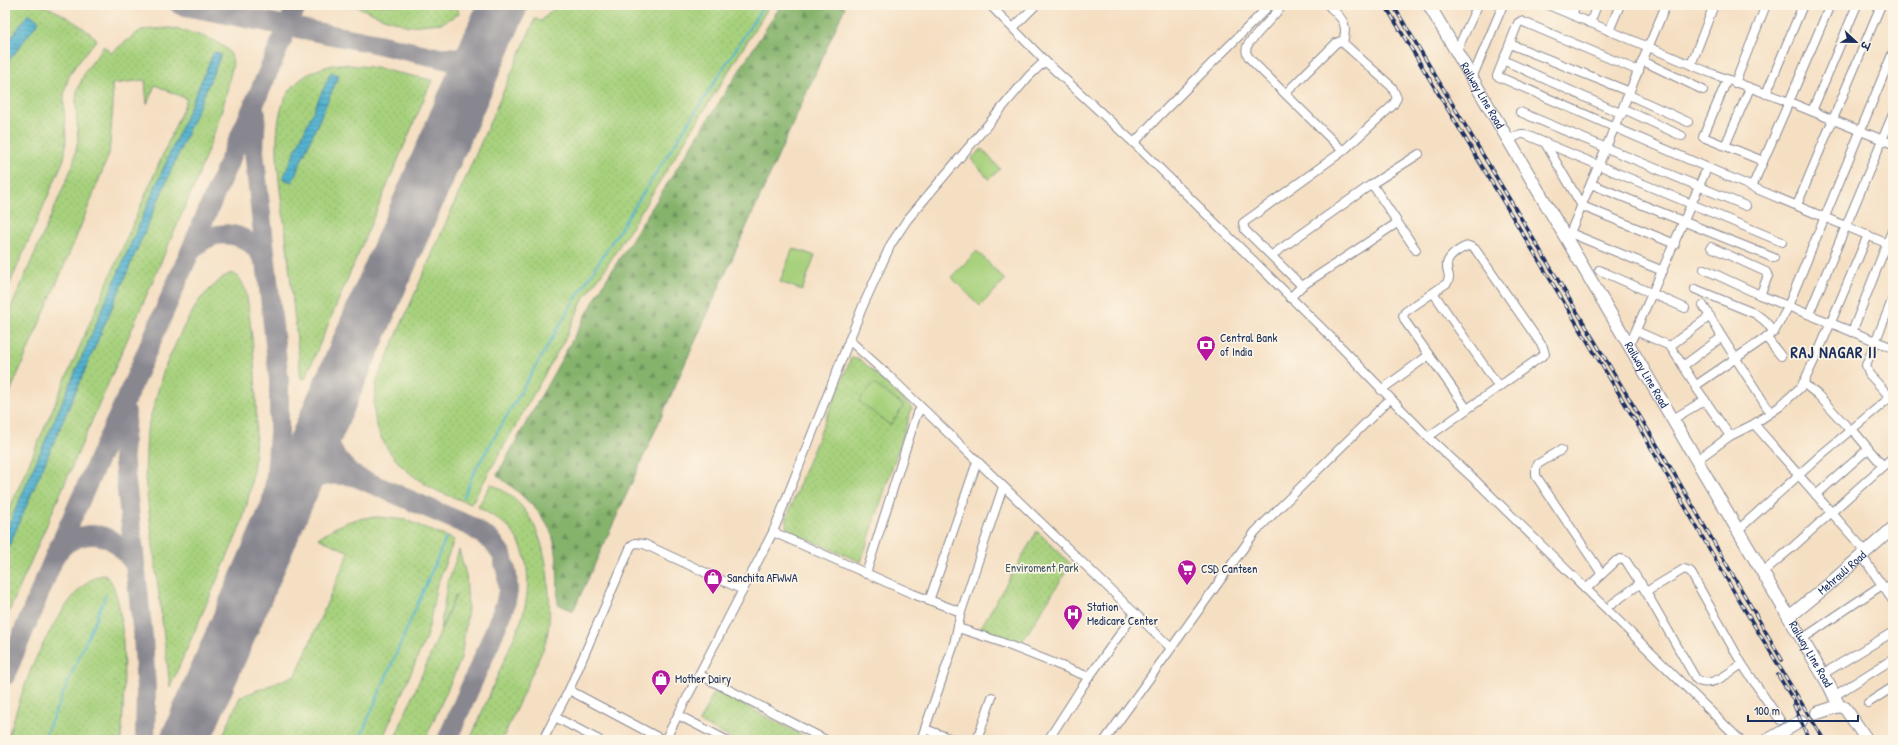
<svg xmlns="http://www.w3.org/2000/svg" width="1898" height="745" font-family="'Patrick Hand','Playpen Sans Deva',sans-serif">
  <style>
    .green { fill: url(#green-dots); stroke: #61806e; fill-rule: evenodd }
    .forest { fill: url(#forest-firs); stroke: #507165 }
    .pitch { fill: #a7d17d; stroke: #61806e }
    .water { fill: url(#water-rules); stroke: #367197 }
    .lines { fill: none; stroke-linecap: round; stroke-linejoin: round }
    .stream { stroke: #51b3d0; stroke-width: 2 }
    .taxiway { stroke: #888790; stroke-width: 20 }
    .runway { stroke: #888790; stroke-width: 49 }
    .street-casing { stroke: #888790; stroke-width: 10 }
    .secondary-casing { stroke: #888790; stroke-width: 14 }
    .street { stroke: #fff; stroke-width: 8 }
    .secondary { stroke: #fff; stroke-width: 12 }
    .rail-casing { stroke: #1b2f5e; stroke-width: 3.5 }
    .rail { stroke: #fcf5e5; stroke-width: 2; stroke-dasharray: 6; stroke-linecap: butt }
    .labels { text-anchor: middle; stroke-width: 3.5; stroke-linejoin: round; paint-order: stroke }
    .street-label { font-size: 12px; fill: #1b2f5e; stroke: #fcf5e5 }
    .poi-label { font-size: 12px; fill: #1b2f5e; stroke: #fcf5e5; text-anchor: start }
    .park-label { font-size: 12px; fill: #3e5866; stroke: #fcf5e5 }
    .district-label { font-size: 16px; font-weight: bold; letter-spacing: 1px; fill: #1b2f5e; stroke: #fcf5e5 }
  </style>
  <defs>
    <pattern id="green-dots" width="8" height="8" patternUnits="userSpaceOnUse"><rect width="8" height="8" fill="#a7d17d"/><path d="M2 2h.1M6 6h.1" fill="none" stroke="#8fb46e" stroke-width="1.8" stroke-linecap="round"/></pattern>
    <pattern id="forest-firs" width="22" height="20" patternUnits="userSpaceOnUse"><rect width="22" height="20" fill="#85b36c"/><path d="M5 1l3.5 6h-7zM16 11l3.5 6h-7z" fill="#6c925c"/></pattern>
    <pattern id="water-rules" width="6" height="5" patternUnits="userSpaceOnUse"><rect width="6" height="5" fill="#51b3d0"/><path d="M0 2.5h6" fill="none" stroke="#4292ac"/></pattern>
  </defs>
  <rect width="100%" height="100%" fill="#fcf5e5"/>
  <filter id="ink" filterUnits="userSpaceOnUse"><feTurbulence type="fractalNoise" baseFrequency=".025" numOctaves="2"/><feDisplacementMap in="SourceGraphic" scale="8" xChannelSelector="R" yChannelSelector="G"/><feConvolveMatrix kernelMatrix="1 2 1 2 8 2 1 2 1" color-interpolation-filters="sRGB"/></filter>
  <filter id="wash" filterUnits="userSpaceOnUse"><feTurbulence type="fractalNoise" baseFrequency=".012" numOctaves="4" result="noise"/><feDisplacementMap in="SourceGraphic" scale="16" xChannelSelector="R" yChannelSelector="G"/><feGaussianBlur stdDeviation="0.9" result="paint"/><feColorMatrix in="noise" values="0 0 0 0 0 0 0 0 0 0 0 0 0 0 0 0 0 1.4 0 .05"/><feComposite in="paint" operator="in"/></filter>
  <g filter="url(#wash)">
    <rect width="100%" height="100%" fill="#f5dfc3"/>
    <g class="green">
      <path d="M5,5C16,5 29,3 40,5C56,8 84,28 97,39C87,52 72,66 67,82C59,103 70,134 64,159L5,295Z"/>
      <path d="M353,5H361L366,7L367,5H457L459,14L442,23L408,26L381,17Z"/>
      <path d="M558,5H770L605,269L583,300L566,337L471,504C456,498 438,493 425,484C398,467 373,439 374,405C374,397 376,388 377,380L535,19L541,21Z"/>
      <path d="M171,28C186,31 228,40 232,58C234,64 231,71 230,76C224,112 209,146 197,179L5,621V555L221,55L214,52L5,534V519L187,99L155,85L147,104L145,80L112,84L113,106L109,154L78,233L5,404V322L73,165L78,140L76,101L77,91L85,72L104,46L111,53L141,30Z"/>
      <path d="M340,64L370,67L432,80L305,379L301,378C296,331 291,284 286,236C282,199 269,136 284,101C294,78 317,67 340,64ZM339,75L292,182L283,179Z"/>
      <path d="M231,273C248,277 248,308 250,321C258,384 262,470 239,530L170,687L145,478L147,430L164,369L184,326L200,299L222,278Z"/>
      <path d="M851,358L861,360L912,408L861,562L791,532L786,527L787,517L804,472Z"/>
      <path d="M491,484C537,505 547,550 549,595C550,614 550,629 544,647L502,740H470L521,621C531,591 532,553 509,528C500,519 489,514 478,507Z"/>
      <path d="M377,517L406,520L454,540L436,588L429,627L425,640L382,740H221L240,697L296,675L349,552L318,538C340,524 350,518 377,517Z"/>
      <path d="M1037,531L1071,564L1020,645L980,629Z"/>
      <path d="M459,550L466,575L468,608L461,659L425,740H394L456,595L440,630L447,585Z"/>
      <path d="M104,575C130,586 124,713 121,740H7C15,716 22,690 32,667C42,644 76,576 104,575Z"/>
      <path d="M715,690L811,740H734L699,722Z"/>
    </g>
    <path class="forest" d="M781,5H839L845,7L615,520L573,611L558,604C557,584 559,561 554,542C548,514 518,492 497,475L604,283Z"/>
    <g class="pitch">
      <path d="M982,149L1000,169L989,179L971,159Z"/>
      <path d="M793,248L815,256L802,290L780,282Z"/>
      <path d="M977,251L1005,280L980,306L951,277Z"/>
      <path d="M873,383L904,406L890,425L859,401Z"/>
    </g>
    <g class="water">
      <path d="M29,13L39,21L5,66V46Z"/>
      <path d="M214,52L221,55L5,555V534Z"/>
      <path d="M331,72L339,75L292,182L283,178Z"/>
    </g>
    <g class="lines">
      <g class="stream">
        <path d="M464,497L473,474L572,304L764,5"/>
        <path d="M43,740L106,595"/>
        <path d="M359,740L446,538"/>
      </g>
      <g class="taxiway">
        <path d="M180,5L373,43L453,61C472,67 468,80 464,96"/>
        <path d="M491,34L492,5"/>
        <path d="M445,57C465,59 479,55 489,37"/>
        <path d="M191,251C215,224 251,231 265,263"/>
        <path d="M335,392C324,431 321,448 354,476"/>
        <path d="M126,413L123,454L143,636L146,689L145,740"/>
        <path d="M279,521C298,484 310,470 354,476L472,527L492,541L502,555L507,574L508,592L505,605L488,647L447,740"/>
        <path d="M57,553C70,536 94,529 113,541C122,547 128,556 135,564"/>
        <path d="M242,609L258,559L269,517L276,476L279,433V380L254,151L256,114"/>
        <path d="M5,676L54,558L134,381L297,5"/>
      </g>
      <path class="runway" d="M185,740L503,5"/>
    </g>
  </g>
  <g filter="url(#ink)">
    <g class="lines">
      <g class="street-casing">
        <g id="street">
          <path d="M990,5L1045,61L1134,143L1342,348L1428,437L1476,481L1740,740"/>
          <path d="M1283,5L1249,43C1244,50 1246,55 1252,61L1343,151"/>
          <path d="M1328,5C1341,18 1349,22 1343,42"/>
          <path d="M1548,5L1713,74L1789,102L1752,187L1893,246"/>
          <path d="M1830,5L1789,102L1893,144"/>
          <path d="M1572,15L1576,5"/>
          <path d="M1590,23L1597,5"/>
          <path d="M1013,28L1036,5"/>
          <path d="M1609,31L1620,5"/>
          <path d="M1510,44L1630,92"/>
          <path d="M1456,52L1478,5"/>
          <path d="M1503,60L1622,114"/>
          <path d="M1643,61L1703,90"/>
          <path d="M1691,65L1714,5"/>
          <path d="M1639,71L1521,21L1518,23L1497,76L1752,187"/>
          <path d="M1472,78L1503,5"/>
          <path d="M1727,80L1703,137L1763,161"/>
          <path d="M1735,83L1766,5"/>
          <path d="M1286,93L1336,43L1341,41L1392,87L1397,98L1393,105L1343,151L1243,223L1245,230L1302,286"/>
          <path d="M1766,94L1803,5"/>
          <path d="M1629,95L1688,122"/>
          <path d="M1624,109L1682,136"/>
          <path d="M1812,111L1857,5"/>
          <path d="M1520,112L1746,206"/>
          <path d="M1508,140L1521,134H1524L1782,242"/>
          <path d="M1134,143L1157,118L1270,5"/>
          <path d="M1545,143L1582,206L1675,244"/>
          <path d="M1725,146L1750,88"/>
          <path d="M1372,184L1416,250"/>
          <path d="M1591,184L1774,258"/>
          <path d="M1797,205L1881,5"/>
          <path d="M1570,233L1663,271"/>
          <path d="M1567,240L1666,5"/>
          <path d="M1711,247L1766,272L1768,276L1760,295"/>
          <path d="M1272,255L1372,184L1419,154"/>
          <path d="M1704,269L1760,295L1893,348"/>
          <path d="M1599,270L1685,308"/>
          <path d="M1695,289L1756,314L1765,321L1774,332"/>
          <path d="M1434,294L1499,387"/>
          <path d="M1290,298L1302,286L1397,223"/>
          <path d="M1703,305L1722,337L1770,412"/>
          <path d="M1809,314L1893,114"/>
          <path d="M1636,331L1670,346L1710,316"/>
          <path d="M1852,332L1893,228"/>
          <path d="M1766,337L1781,356"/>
          <path d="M849,340L888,375L1171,648"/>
          <path d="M1629,346L1707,168"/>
          <path d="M1670,346L1696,386"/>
          <path d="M1683,366L1722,337"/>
          <path d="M1803,383L1818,395L1850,430"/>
          <path d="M1381,390L1429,355"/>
          <path d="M1890,397L1869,374L1866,365L1893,298"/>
          <path d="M1673,419L1705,400"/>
          <path d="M1754,424L1866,552"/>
          <path d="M1852,429L1883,466"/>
          <path d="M1730,436L1754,424L1779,407L1802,386L1820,348L1868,235"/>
          <path d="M1428,437L1545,354L1543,347L1475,249L1469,246C1462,247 1448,256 1447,264C1446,272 1452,276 1447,283L1405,312L1403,316L1405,321L1467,409"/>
          <path d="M1561,450L1538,464L1536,468V476L1602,574"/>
          <path d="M1697,460L1730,436L1695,386L1774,332L1786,311L1893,52"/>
          <path d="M1816,495L1868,449"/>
          <path d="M1738,530L1822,454L1893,395"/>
          <path d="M773,532L913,594L961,612"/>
          <path d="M1862,556L1893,601"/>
          <path d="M1763,572L1794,546L1893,457"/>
          <path d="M866,574L916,416L921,408"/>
          <path d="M1586,589L1616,561L1621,559L1626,561L1646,592L1696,679C1710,690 1730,672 1742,664"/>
          <path d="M1885,589L1893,582"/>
          <path d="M1646,592L1684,569L1690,571L1742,664L1780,720"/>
          <path d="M929,601L977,462"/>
          <path d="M1612,604L1641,583"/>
          <path d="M958,628L998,641L1089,677"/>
          <path d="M1802,639L1882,585"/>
          <path d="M1823,674L1893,632"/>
          <path d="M700,675L826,740"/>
          <path d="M569,690L631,546L635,543L644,544L743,590"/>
          <path d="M1834,696L1893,659"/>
          <path d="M1868,703L1893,687"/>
          <path d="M678,715L726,740"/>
          <path d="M555,717L599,740"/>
          <path d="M925,729L954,740"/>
          <path d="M543,740L569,690L663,740"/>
          <path d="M665,740L773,532L862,308L891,244L907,220L1029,76L1045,61"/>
          <path d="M921,740L954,644L961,612L1003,487"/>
          <path d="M977,740L992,697"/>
          <path d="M1048,740L1082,687L1135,613"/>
          <path d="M1105,740L1255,532L1390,399"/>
        </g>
      </g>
      <g class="secondary-casing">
        <g id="secondary">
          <path id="s1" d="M1429,5L1830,687L1839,706L1845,708L1867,740"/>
          <path id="s2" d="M1789,617L1827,586L1893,528"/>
          <path d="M1817,713L1839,706"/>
          <path d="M1768,740L1801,721"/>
        </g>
      </g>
      <use href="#street" class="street"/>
      <use href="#secondary" class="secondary"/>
      <g class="rail-casing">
        <g id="rail">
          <path d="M1385,5L1642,432L1740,602L1824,740"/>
          <path d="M1393,5L1672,470L1782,660"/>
          <path d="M1778,675L1799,709"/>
          <path d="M1794,705L1809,740"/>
        </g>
      </g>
      <use href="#rail" class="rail"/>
    </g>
  </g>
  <defs>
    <g id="bank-pin" transform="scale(1)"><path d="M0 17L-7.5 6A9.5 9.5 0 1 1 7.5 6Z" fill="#b5179e" stroke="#fcf5e5"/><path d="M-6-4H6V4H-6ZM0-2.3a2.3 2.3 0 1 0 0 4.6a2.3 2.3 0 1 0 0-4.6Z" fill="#fff"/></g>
    <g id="supermarket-pin" transform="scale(1)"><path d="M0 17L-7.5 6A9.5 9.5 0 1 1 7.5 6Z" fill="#b5179e" stroke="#fcf5e5"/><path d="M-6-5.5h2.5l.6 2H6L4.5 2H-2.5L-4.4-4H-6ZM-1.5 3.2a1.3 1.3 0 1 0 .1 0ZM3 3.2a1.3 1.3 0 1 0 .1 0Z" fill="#fff"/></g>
    <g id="shop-pin" transform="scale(1)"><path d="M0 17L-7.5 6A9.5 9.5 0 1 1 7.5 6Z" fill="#b5179e" stroke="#fcf5e5"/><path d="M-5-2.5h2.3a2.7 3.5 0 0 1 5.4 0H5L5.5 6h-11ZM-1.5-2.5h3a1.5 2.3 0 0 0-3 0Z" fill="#fff"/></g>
    <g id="hospital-pin" transform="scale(1)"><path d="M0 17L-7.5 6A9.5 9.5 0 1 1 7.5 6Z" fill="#b5179e" stroke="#fcf5e5"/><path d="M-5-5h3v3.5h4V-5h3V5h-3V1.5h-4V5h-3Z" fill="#fff"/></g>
  </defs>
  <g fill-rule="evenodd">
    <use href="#bank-pin" x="1206" y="345"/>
    <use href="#supermarket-pin" x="1187" y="569"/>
    <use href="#shop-pin" x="713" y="578"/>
    <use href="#hospital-pin" x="1073" y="614"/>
    <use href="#shop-pin" x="661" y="679"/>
  </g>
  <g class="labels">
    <g class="street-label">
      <text dy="4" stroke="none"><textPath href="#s1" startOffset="105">Railway Line Road</textPath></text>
      <text dy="4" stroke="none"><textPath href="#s1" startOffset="429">Railway Line Road</textPath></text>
      <text dy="4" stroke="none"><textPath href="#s2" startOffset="69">Mehrauli Road</textPath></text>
      <text dy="4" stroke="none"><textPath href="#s1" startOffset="753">Railway Line Road</textPath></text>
    </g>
    <g class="poi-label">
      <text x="1220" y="342">Central Bank<tspan x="1220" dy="14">of India</tspan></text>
      <text x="1201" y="573">CSD Canteen</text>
      <text x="727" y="582">Sanchita AFWWA</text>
      <text x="1087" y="611">Station<tspan x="1087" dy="14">Medicare Center</tspan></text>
      <text x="675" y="683">Mother Dairy</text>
    </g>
    <g class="park-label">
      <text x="1042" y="572">Enviroment Park</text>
    </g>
    <g class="district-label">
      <text x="1834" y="358">RAJ NAGAR II</text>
    </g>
  </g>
  <rect width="1898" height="745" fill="none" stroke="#fcf5e5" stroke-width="20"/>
  <g transform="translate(1856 42) rotate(112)" stroke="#fcf5e5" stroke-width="3" paint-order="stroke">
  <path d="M0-3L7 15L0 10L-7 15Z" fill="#1b2f5e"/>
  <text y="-6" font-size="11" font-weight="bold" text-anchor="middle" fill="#1b2f5e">उ</text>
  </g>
  <path d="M1748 715v6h110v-6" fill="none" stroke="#1b2f5e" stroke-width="2"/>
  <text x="1754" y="715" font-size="12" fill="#1b2f5e" stroke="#fcf5e5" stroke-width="3" paint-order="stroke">100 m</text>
</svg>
